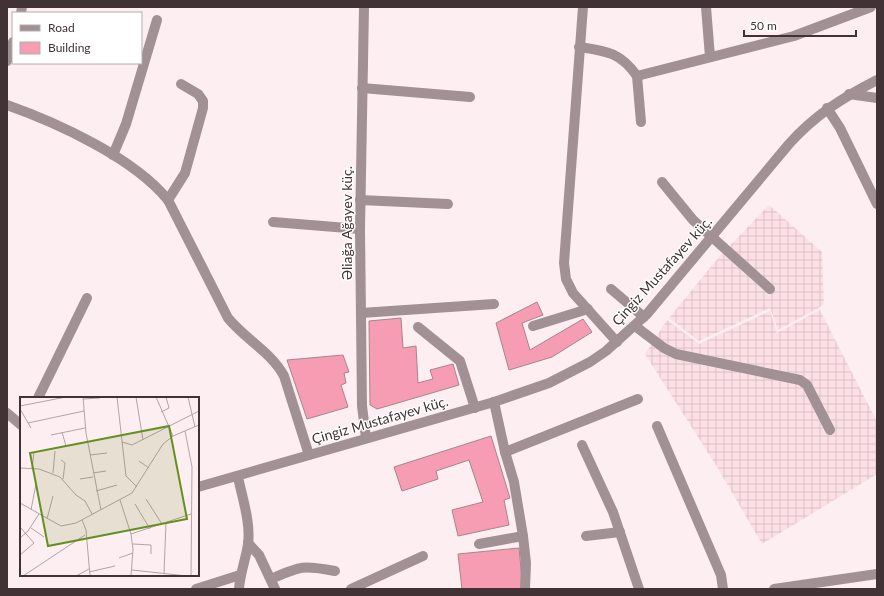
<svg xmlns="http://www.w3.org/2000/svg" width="884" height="596" font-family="Lato,sans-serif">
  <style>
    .industrial { fill: url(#industrial-grid) }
    .building { fill: #f79db3; stroke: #a7848c }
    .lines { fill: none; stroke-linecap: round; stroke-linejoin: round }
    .minor { stroke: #a19194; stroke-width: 10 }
    .labels { text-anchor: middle; stroke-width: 3; stroke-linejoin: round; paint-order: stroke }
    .street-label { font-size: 14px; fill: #413235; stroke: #fff }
    .inset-road { fill: none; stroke: #b2a3a6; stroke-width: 1 }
    .view { fill: #649021; fill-opacity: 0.15; stroke: #649021; stroke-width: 2 }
    .inset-edge { fill: none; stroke: #413235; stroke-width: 2 }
  </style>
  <defs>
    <pattern id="industrial-grid" width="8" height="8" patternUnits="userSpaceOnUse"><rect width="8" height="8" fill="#fde0e6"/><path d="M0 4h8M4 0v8" fill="none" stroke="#dac1c6"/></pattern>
  </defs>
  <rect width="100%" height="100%" fill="#fdeef1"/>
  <g class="industrial">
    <path d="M769,205L822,252L824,305L778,330L770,308L699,341L669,318L719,257Z"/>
    <path d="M820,310L877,422V474L762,544L719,470L645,354L667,320L699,344L770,311L777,333Z"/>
  </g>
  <g class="building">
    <path d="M537,302L543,315L522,323L530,350L583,319L592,332L552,357L509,370L496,323Z"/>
    <path d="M401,318L403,348L416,346L418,383L433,379L430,370L453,364L459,385L377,409L370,405L369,321Z"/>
    <path d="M343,355L349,372L344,373L346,383L341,385L348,407L307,419L287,360Z"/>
    <path d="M491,436L510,498L504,500L509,525L458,536L452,510L483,502L469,460L436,471L438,479L402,491L394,467Z"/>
    <path d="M519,548L523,589H462L458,554Z"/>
  </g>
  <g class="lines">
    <g class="minor">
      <path d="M364,7L360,229L362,406L366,438"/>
      <path d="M583,7L564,263L566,279L573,293L617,342"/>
      <path d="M706,7L710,57"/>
      <path d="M21,13L22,7"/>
      <path d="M579,47C606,51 620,52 637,76L794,36L871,7"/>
      <path d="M7,61L13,42"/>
      <path d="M637,76L641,122"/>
      <path d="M362,88L470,97"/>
      <path d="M849,94L877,98"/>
      <path d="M7,105C58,123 134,158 168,200L228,318C245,339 271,352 284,376L309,455"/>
      <path d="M827,108L840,128L877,204"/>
      <path d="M113,155L126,124L157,20"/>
      <path d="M662,182L693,220L770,289"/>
      <path d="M168,200L185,173L203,108V101L198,94L181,84"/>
      <path d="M360,200L448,204"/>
      <path d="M273,222L360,229"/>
      <path d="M611,289L644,317"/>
      <path d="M361,313L494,304"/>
      <path d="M533,326L588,309"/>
      <path d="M635,326L664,348L676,354L800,380L807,385L830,430"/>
      <path d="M418,327L460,361L475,408"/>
      <path d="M38,398L87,298"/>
      <path d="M494,402L505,452L514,482L523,536L526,563L525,589"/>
      <path d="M7,413L21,425"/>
      <path d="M657,426L721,575L723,589"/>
      <path d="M582,445L613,512L639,589"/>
      <path d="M505,452L638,399"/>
      <path d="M238,477C242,497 251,523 248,544C246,559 240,573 239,589"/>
      <path d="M198,487L494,402L549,383L590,362L606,351L647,314L789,144C815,115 842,98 877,80"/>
      <path d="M586,536L620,532"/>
      <path d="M248,543L259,555L275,589"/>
      <path d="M479,544L523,536"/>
      <path d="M271,579C301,566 302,565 335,571"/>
      <path d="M196,589L240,575"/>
      <path d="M351,589L423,556"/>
      <path d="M774,589L877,574"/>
    </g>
  </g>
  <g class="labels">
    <g class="street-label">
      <text transform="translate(347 223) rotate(-90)" y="5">Əliağa Ağayev küç.</text>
      <text transform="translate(662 271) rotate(-48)" y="5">Çingiz Mustafayev küç.</text>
      <text transform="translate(380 420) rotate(-16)" y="5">Çingiz Mustafayev küç.</text>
    </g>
  </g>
  <g transform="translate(20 397)">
    <rect width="179" height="179" fill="#fdeef1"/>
    <path class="inset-road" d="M63,0L66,36L81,113M97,0L106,79L117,90M116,0L123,43M136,0L153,39M168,0L175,30M63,2L80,1M0,9L46,0M0,12L11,31M141,15L149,11L146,0M8,26L64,14M165,34L172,70L171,179M42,35L46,49M31,38L65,31M102,45L112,48L179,14M70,58L87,56M41,63L45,66L43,82M119,64L129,71M0,71L19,72L40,80L56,98L65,104L72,117M12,71L14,55M33,76L35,54M73,76L86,74M60,82L73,80M76,94L97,88M126,102L142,127M100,103L111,137L113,152L111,179M0,106L41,129L56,126L112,96L143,47L153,39L179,28M115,107L130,132M11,113L16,87M27,122L33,99M62,123L66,133L70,179M0,130L14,146L0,158M11,131L24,140M111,137L171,117M0,141L8,134L19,117M113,147L131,148V157M99,161L113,156M112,173L167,179M69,175L95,169M144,176L146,125M3,179L65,138M56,179L69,172"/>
    <path class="view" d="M149,29L167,122L28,149L10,56Z"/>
    <rect width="179" height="179" class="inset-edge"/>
  </g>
  <rect width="884" height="596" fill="none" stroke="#413235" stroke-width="16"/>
  <rect x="12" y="12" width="130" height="52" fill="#ffffff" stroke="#b3adae"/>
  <rect x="20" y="25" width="20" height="6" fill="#a19194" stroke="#b3adae"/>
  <text x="48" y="32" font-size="12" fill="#413235">Road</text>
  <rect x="20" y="42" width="20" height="12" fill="#f79db3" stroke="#b3adae"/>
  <text x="48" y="52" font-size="12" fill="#413235">Building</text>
  <path d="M744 30v6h112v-6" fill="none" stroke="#413235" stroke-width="2"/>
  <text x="750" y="30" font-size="12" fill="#413235" stroke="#ffffff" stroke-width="3" paint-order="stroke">50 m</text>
</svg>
